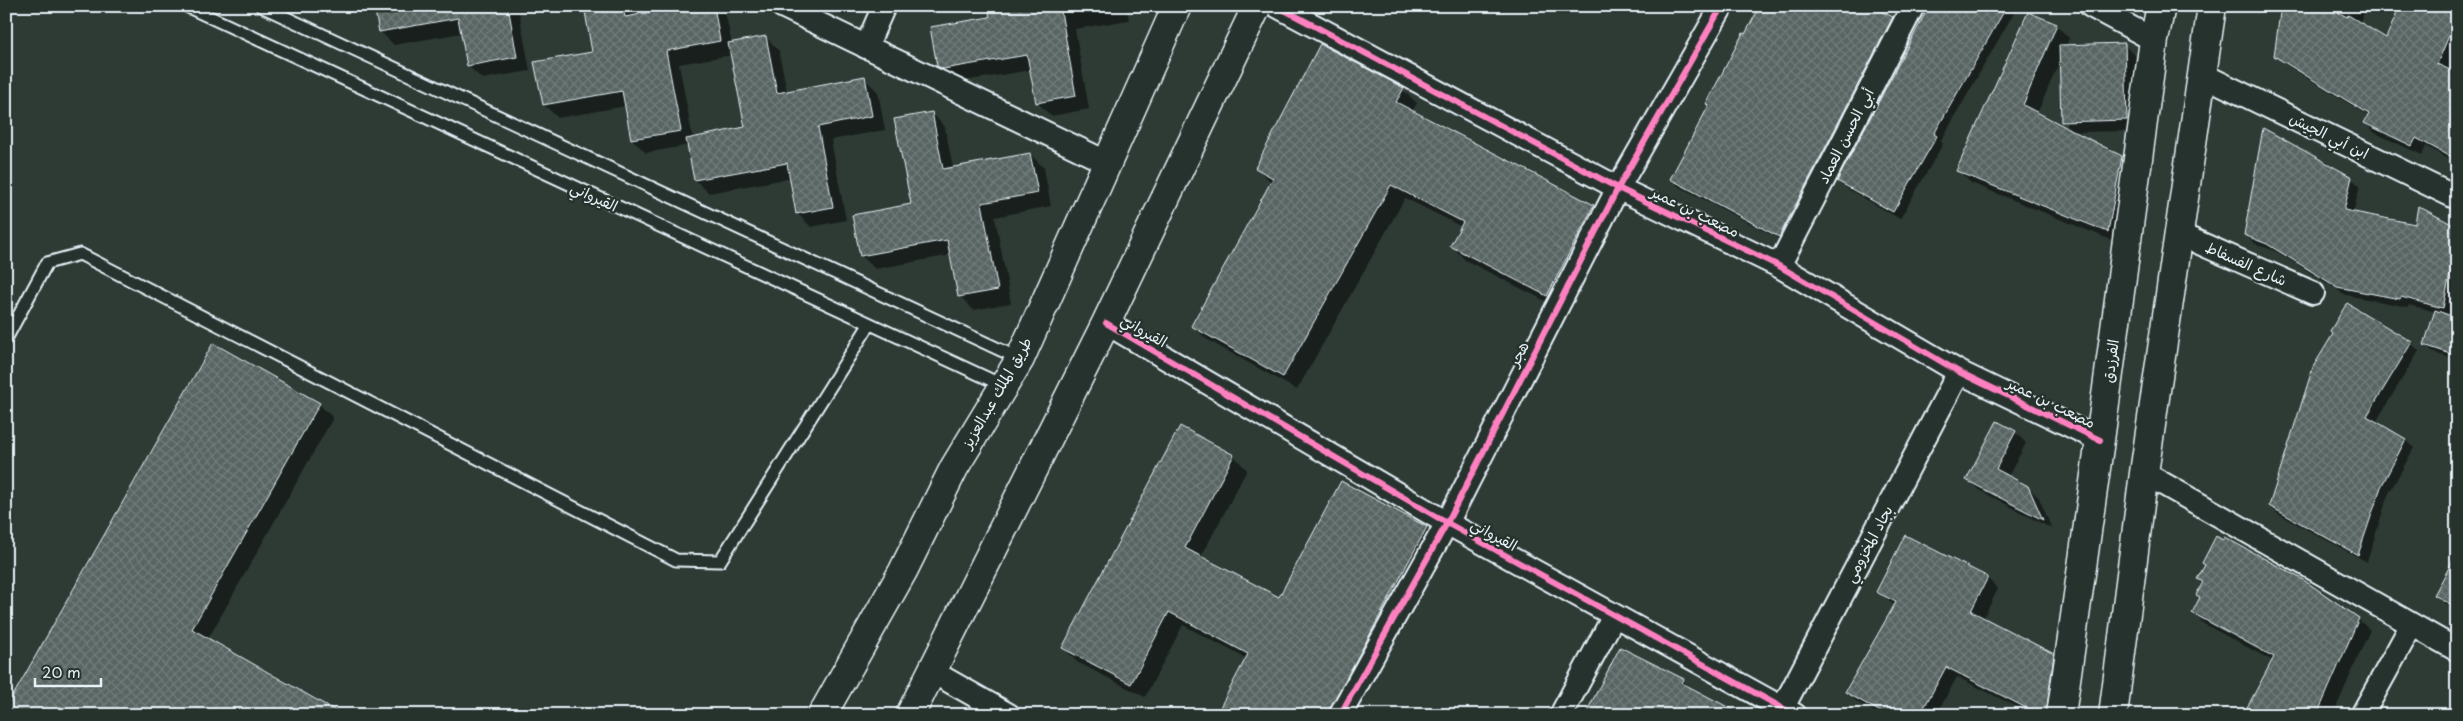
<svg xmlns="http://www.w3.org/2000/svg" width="2463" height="721" font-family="'Playpen Sans','Playpen Sans Arabic',sans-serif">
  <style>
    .shadow { fill: #0007; fill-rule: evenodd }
    .building { fill: url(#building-cross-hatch); stroke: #e8f1f8 }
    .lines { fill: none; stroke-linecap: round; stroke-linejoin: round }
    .lane-casing { stroke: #e8f1f8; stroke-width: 15 }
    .street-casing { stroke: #e8f1f8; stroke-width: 26 }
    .secondary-casing { stroke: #e8f1f8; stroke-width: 31 }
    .lane { stroke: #26332d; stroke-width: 11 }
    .street { stroke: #26332d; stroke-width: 22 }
    .secondary { stroke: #26332d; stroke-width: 28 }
    .cycleway-casing { stroke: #26332d; stroke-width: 9 }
    .cycleway { stroke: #ff80c0; stroke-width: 6 }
    .labels { text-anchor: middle; stroke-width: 5; stroke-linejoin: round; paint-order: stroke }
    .street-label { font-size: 15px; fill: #e8f1f8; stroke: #26332d }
  </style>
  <defs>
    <pattern id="building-cross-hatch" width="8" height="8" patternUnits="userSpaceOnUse" patternTransform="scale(1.25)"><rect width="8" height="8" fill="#596563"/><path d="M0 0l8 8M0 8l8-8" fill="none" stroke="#717c7a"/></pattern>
  </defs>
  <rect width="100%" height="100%" fill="#2e3b35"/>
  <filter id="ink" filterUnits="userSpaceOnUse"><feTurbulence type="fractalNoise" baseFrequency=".02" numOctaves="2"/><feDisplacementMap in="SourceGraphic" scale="10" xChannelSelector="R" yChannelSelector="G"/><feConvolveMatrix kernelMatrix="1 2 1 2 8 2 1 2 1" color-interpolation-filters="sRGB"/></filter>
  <g filter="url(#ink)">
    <g class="shadow">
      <path d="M375,6H518L530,71L482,79L468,66L462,33L394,45L380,31Z"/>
      <path d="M585,6H634L636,16L691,6H717L726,16L732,44L766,37L779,51L787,92L864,78L878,92L885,130L831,140L846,220L811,227L797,213L791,178L709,193L695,180L689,145L646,153L632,139L626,106L558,118L544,105L594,53ZM732,55L746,128L693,139L679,64Z"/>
      <path d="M833,6H880V9L842,15Z"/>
      <path d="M989,6H1126L1129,20L1075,29L1089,109L1051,116L1037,102L1031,70L958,82L938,65L991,18Z"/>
      <path d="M1948,6H2013L2016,9L1941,141L1943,144L1900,219L1846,188L1839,181Z"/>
      <path d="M2282,6H2368L2359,23L2387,40L2401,6H2451L2450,9L2457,12V49L2448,71L2457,76V164L2426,146L2422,155L2375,133L2365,123L2369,116L2286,65L2276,55Z"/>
      <path d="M2028,13L2056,25L2069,38L2066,46L2124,45L2135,55L2137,131L2073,132L2063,121L2061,58L2037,114L2121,157L2134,170L2121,244L1971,183L1958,171ZM2054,30H2056L2021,111L2019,110Z"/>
      <path d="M1892,18L1899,25L1787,243L1678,186L1671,179Z"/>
      <path d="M1403,90L1417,103L1412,112L1594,206L1607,220L1561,309L1465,260L1452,246L1462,227L1405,198L1297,390L1206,339L1192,325L1272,183L1257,168Z"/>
      <path d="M932,113L945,127L953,168L1030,154L1044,168L1051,206L995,217L1011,303L973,310L960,296L952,255L875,269L861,255L912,205Z"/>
      <path d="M2351,178L2360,186L2353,213L2416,225L2457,228V360L2434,353L2425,344L2436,312L2409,305L2408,307L2346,295L2277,252L2254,243L2245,234Z"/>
      <path d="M2335,334L2411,343L2419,351L2376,422L2405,440L2414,448L2388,495L2367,562L2278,514L2270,506Z"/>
      <path d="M319,404L333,418L208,639L6,715Z"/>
      <path d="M1181,428L1234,456L1247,470L1201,557L1279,599L1341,483L1427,528L1440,542L1346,715H1217L1247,659L1183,625L1145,697L1077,662L1064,648Z"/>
      <path d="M2015,432L2026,443L2008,477L2028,487L2039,498L2052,529L1979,490L1968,480Z"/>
      <path d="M1906,536L1987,578L1998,589L1983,619L2053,655L2064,666L2058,715H2033L1957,677L1936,715H1879L1857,702L1846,692L1895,606L1877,591Z"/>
      <path d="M2457,555V610L2442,602L2435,595Z"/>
      <path d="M2199,579L2358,619L2370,630L2333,715H2245L2273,661L2204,624L2193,613L2201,598L2197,595L2203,583Z"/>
      <path d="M1683,680L1690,688L1740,715H1580L1583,709L1588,711Z"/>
      <path d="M2185,709L2195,715H2182Z"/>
    </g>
    <g class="building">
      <path d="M374,6H508L517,57L467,66L458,18L379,32Z"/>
      <path d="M584,6H623L625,17L684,6H714L720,41L666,51L681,131L631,139L622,91L543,105L534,62L592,52Z"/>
      <path d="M988,6H1060L1076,96L1036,103L1027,55L943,69L937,66L930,27L990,17Z"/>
      <path d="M1760,6H1871L1893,17L1779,237L1670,179L1709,105L1706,104L1743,33L1745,34Z"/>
      <path d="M1929,6H2007L1934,134L1937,136L1893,212L1837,181Z"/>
      <path d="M2281,6H2326L2347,17L2348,15L2386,38L2400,6H2446L2457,11V17L2437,64L2457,73V160L2416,138L2412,146L2364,123L2369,114L2274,56Z"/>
      <path d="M2028,12L2057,24L2023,105L2122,156L2108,232L1956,171Z"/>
      <path d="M766,36L777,93L865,76L872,116L818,127L833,207L796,214L787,163L694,180L686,139L745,127L728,43Z"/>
      <path d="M2125,43L2127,120L2061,122L2059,45Z"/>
      <path d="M1320,44L1404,88L1396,102L1594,205L1547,296L1450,246L1463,222L1391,185L1283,377L1191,326L1273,178L1255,168Z"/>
      <path d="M932,112L943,169L1030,153L1038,193L982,203L998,290L958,297L947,240L860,256L852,215L911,204L894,119Z"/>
      <path d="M2263,128L2352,177L2344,210L2415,224L2418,206L2457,227V241L2443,308L2401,297L2400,299L2337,287L2267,244L2244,235Z"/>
      <path d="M2347,303L2412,342L2367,416L2406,439L2381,487L2358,555L2269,506L2313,367L2333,334L2330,331Z"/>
      <path d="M2435,310L2457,318V356L2424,345Z"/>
      <path d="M213,343L320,403L192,629L343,715H6V708Z"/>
      <path d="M1997,421L2016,431L1996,469L2028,486L2043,520L1966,480Z"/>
      <path d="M1180,426L1234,455L1185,548L1279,597L1341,481L1427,527L1327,715H1216L1248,654L1169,612L1131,684L1062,648Z"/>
      <path d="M1905,535L1988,577L1971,611L2054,654L2046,715H2040L1946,667L1920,715H1886L1845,692L1896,602L1876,592Z"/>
      <path d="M2216,536L2223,540L2224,537L2302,579L2359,618L2317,715H2243L2274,657L2192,613L2200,597L2196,595L2203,582L2197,579L2205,565L2202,563Z"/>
      <path d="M2457,553V608L2434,595Z"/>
      <path d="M1620,647L1684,679L1682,683L1743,715H1585Z"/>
    </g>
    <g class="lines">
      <g class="lane-casing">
        <g id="lane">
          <path d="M186,6L1004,386"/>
          <path d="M261,6L1020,359"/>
          <path d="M6,339L47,263L80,254L676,560L720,561L869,325"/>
        </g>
      </g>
      <g class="street-casing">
        <g id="street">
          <path d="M782,6L1108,163"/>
          <path d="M1277,6L1618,188L1779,266L1959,372L2100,440"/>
          <path d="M2091,6L2154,40"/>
          <path d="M866,47L884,6"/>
          <path d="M2201,74L2457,198"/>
          <path d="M2179,234L2313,293"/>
          <path d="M1779,266L1913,6"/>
          <path d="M1106,323L1447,523L1795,715"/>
          <path d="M2144,473L2457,650"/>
          <path d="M933,672L1009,715"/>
          <path d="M1340,715L1447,523L1618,188L1722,6"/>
          <path d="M1561,715L1614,616"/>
          <path d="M1779,715L1959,372"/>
          <path d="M2362,715L2411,626"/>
        </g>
      </g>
      <g class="secondary-casing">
        <g id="secondary">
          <path d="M822,715L903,571L954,468L1020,359L1177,6"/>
          <path d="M910,715L1106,323L1257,6"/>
          <path d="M2061,715L2100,440L2154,40L2161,6"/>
          <path d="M2113,715L2144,473L2212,6"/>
        </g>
      </g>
      <use href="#lane" class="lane"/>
      <use href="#street" class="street"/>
      <use href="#secondary" class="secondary"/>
      <g class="cycleway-casing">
        <g id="cycleway">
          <path d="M1277,6L1618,188L1779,266L1959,372L2100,440"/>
          <path d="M1106,323L1447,523L1795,715"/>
          <path d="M1340,715L1447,523L1618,188L1722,6"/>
        </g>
      </g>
      <use href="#cycleway" class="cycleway"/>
    </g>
  </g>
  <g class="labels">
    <g class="street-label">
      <text transform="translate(1846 136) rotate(-63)" y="5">أبي الحسن العماد</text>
      <text transform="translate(2329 136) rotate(26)" y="5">ابن أبي الجيش</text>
      <text transform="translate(594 197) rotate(25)" y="5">القيرواني</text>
      <text transform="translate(1695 212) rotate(26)" y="5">مصعب بن عمير</text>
      <text transform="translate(2246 264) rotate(24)" y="5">شارع الفسفاط</text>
      <text transform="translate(1144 331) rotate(30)" y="5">القيرواني</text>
      <text transform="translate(1519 354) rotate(-63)" y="5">هجر</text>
      <text transform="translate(2111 361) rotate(-82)" y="5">الفرزدق</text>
      <text transform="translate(997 393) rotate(-60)" y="5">طريق الملك عبدالعزيز</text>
      <text transform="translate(2051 403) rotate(26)" y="5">مصعب بن عمير</text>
      <text transform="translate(1494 535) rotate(29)" y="5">القيرواني</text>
      <text transform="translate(1869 544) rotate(-62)" y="5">بجاد المخزومي</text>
    </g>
  </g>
  <rect width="2463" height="721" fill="none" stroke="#26332d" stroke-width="25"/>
  <rect x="12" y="12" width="2438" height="696" fill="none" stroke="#e8f1f8" stroke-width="2" filter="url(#ink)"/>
  <path d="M35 678v8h66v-8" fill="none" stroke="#e8f1f8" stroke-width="2.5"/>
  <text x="42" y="678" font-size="15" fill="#e8f1f8" stroke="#26332d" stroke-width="4" paint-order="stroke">20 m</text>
</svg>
